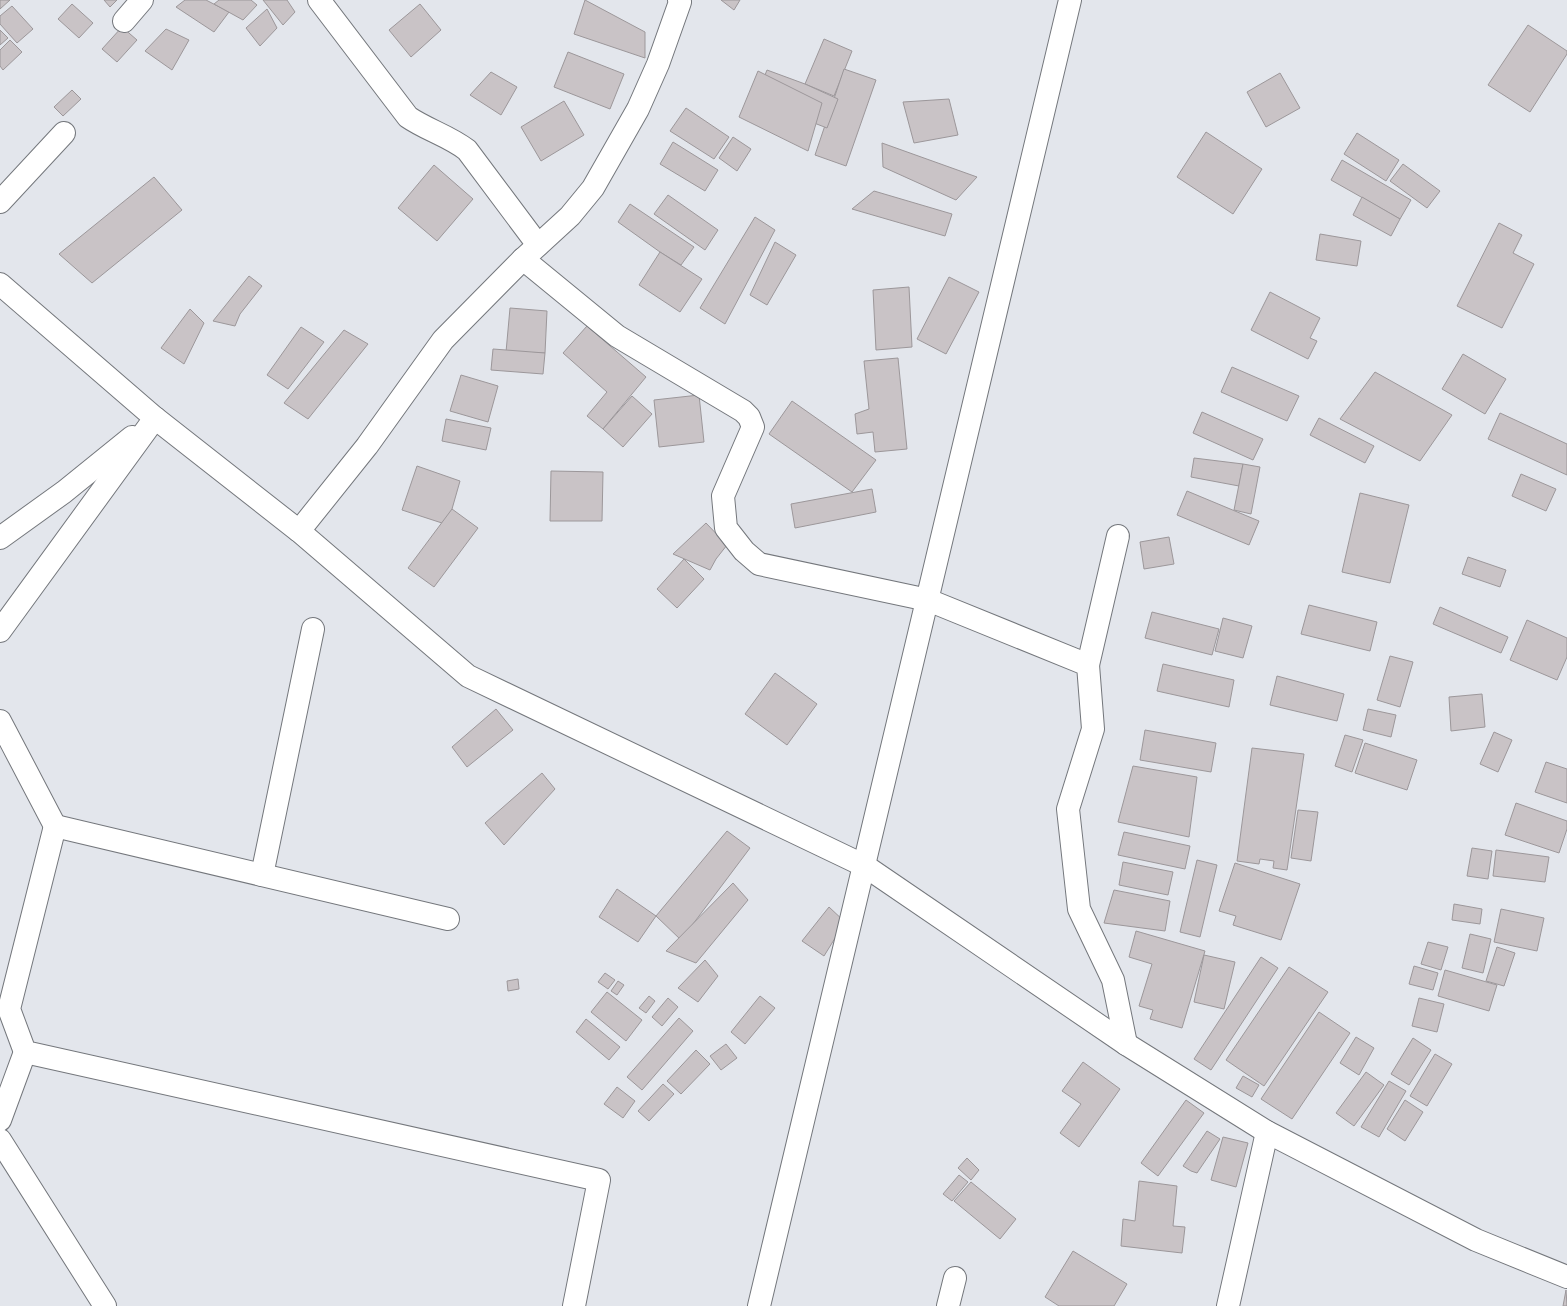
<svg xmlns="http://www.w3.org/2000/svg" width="1567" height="1306" font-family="Spectral,serif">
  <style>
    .building { fill: #c9c3c6; stroke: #9c979a }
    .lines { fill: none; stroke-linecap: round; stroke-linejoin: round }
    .minor-casing { stroke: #74777c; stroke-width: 24 }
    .minor { stroke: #fff; stroke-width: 22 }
  </style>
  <rect width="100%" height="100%" fill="#e3e6ec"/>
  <g class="building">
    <path d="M0,0H10L0,9Z"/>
    <path d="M104,0H117L110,7Z"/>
    <path d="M185,0H206L229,12L214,32L176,7Z"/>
    <path d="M219,0H251L257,5L243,20L214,4Z"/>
    <path d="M263,0H287L295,12L283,25Z"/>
    <path d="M585,0L645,32V58L574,34Z"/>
    <path d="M721,0H740L734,10Z"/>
    <path d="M72,4L93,23L79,38L58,19Z"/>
    <path d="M420,4L441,30L411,57L389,30Z"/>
    <path d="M12,6L33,29L17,43L0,24V16Z"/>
    <path d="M267,9L277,28L260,46L246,28Z"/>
    <path d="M1528,25L1567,51V54L1530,112L1488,85Z"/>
    <path d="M122,27L137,40L117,62L102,49Z"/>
    <path d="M166,29L189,40L172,70L145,51Z"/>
    <path d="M0,30L8,38L0,45Z"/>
    <path d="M824,39L852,51L834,96L805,84Z"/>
    <path d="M10,40L22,52L3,70L0,66V50Z"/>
    <path d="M568,52L624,74L610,109L554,87Z"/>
    <path d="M844,69L876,80L846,166L815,155Z"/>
    <path d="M767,70L805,84L838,99L827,128L755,100Z"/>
    <path d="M758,71L822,103L808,151L739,117Z"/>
    <path d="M491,72L517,87L501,115L470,95Z"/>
    <path d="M1280,73L1300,108L1266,127L1247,92Z"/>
    <path d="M72,90L81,99L63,116L54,107Z"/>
    <path d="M949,99L958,135L914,143L903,102Z"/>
    <path d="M564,101L584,135L541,161L521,127Z"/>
    <path d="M686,108L729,137L714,159L670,131Z"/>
    <path d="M1206,132L1262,169L1233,214L1177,177Z"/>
    <path d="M1357,133L1399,160L1386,181L1344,154Z"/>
    <path d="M733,137L751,149L737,171L719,158Z"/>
    <path d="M673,142L718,170L705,191L660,164Z"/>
    <path d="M882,143L977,177L956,200L883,167Z"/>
    <path d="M1342,160L1411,200L1400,219L1331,180Z"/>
    <path d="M1403,164L1440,191L1427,208L1390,181Z"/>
    <path d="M434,165L473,199L437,241L398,208Z"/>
    <path d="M154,177L182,210L92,283L59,254Z"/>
    <path d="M874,191L952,214L945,236L852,209Z"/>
    <path d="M668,195L718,230L705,250L654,214Z"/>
    <path d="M1362,197L1400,219L1391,236L1353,215Z"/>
    <path d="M630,204L694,247L681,265L660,252L618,222Z"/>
    <path d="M755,217L775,230L725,324L700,308Z"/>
    <path d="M1499,223L1522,235L1513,253L1534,264L1502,328L1457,306Z"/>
    <path d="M1320,234L1361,241L1357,266L1316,260Z"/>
    <path d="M775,242L796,255L767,305L750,295Z"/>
    <path d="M660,252L702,279L680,312L639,285Z"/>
    <path d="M249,276L262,286L240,314L235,326L213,321Z"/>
    <path d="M949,277L979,292L946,354L917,339Z"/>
    <path d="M909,287L912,347L876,350L873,290Z"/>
    <path d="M1270,292L1320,318L1310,338L1317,341L1308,359L1251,330Z"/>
    <path d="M510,308L547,311L545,353L506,352Z"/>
    <path d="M190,309L204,323L184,364L161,348Z"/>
    <path d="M587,326L646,377L603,429L587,416L607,392L563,353Z"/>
    <path d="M301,327L324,342L288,389L267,375Z"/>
    <path d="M344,330L368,344L308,419L284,403Z"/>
    <path d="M493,349L545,353L543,374L491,370Z"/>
    <path d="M1463,354L1506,379L1485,414L1442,389Z"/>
    <path d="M898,358L907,449L875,452L873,432L857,434L855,414L869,409L864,361Z"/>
    <path d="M1232,367L1299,396L1287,421L1221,392Z"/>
    <path d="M1375,372L1452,415L1420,461L1340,419Z"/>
    <path d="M461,375L498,386L488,422L450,411Z"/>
    <path d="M699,395L704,442L659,447L654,400Z"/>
    <path d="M632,396L652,414L623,447L603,429Z"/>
    <path d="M792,401L876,460L852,492L769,434Z"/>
    <path d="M1202,412L1263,439L1253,460L1193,433Z"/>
    <path d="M1500,413L1567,444V475L1488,439Z"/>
    <path d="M1319,418L1374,446L1365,463L1310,435Z"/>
    <path d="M446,419L491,428L486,450L442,441Z"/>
    <path d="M1194,458L1243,464L1239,486L1191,477Z"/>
    <path d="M1243,464L1260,467L1251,514L1234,510Z"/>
    <path d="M417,466L460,481L452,509L445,524L402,510Z"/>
    <path d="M551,471L603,472L602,521H550Z"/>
    <path d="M1521,474L1556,489L1546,511L1512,496Z"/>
    <path d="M872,489L876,512L795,528L791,504Z"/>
    <path d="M1187,491L1259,521L1249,545L1177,515Z"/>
    <path d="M1360,493L1409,505L1390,583L1342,572Z"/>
    <path d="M452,509L478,528L434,587L408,568Z"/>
    <path d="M706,523L727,545L716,559L710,570L673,554Z"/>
    <path d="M1169,537L1174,564L1144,569L1140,542Z"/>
    <path d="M1468,557L1506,570L1500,587L1462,574Z"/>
    <path d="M684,559L704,579L677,608L657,589Z"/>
    <path d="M1309,605L1377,622L1370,651L1301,634Z"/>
    <path d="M1440,607L1508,637L1501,653L1433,624Z"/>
    <path d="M1152,612L1219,629L1212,655L1145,638Z"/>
    <path d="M1223,618L1252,626L1243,658L1215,651Z"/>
    <path d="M1527,620L1567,638V657L1557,680L1510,660Z"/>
    <path d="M1390,656L1413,662L1400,707L1377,700Z"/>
    <path d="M1163,664L1234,680L1229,707L1157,691Z"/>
    <path d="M775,673L817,704L787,745L745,714Z"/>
    <path d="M1277,676L1344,694L1337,721L1270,705Z"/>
    <path d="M1482,694L1485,727L1451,731L1449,697Z"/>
    <path d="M496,709L513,730L467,767L452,747Z"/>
    <path d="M1368,709L1396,715L1391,737L1363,730Z"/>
    <path d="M1145,730L1216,743L1211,772L1140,760Z"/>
    <path d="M1494,732L1512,740L1498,772L1480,764Z"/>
    <path d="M1345,735L1363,740L1352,772L1335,766Z"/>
    <path d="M1365,743L1417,760L1407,790L1355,773Z"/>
    <path d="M1252,748L1304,754L1287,870L1273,868L1274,861L1260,859L1259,864L1237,861Z"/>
    <path d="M1546,762L1567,769V803L1535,792Z"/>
    <path d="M1133,766L1197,777L1189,837L1118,822Z"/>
    <path d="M542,773L555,789L504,845L485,823Z"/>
    <path d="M1516,803L1567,821V829L1559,853L1505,835Z"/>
    <path d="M1298,810L1318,812L1311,861L1291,858Z"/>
    <path d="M727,831L750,848L681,940L656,916Z"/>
    <path d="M1124,832L1190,846L1185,869L1118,855Z"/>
    <path d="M1472,848L1492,851L1488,879L1467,876Z"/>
    <path d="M1496,850L1549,857L1545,882L1493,876Z"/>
    <path d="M1197,860L1217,865L1200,937L1180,932Z"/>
    <path d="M1123,862L1173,872L1168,895L1119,885Z"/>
    <path d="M1235,863L1300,884L1281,940L1233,925L1236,916L1219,911Z"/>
    <path d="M733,883L748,900L696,963L666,951Z"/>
    <path d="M617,889L656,916L638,942L599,917Z"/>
    <path d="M1114,890L1170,901L1165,931L1104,923Z"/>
    <path d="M1454,904L1482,909L1480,924L1452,920Z"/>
    <path d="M829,907L845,922L824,956L802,941Z"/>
    <path d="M1501,909L1544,918L1537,951L1494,942Z"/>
    <path d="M1136,931L1205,951L1182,1028L1150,1019L1153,1010L1139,1006L1152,964L1129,957Z"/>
    <path d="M1470,934L1491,939L1483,973L1462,968Z"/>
    <path d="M1428,942L1448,947L1441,970L1421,964Z"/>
    <path d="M1497,947L1515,953L1504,986L1486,981Z"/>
    <path d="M1204,955L1235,962L1224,1009L1194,1002Z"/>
    <path d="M1261,957L1278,968L1211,1070L1194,1059Z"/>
    <path d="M705,960L718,976L698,1002L678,988Z"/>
    <path d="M1414,966L1438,973L1433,990L1409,984Z"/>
    <path d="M1289,967L1328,992L1264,1086L1226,1060Z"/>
    <path d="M1445,970L1497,985L1489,1011L1438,996Z"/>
    <path d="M605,973L615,980L608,989L598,982Z"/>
    <path d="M518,979L519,989L508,991L507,981Z"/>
    <path d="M618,981L624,985L617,995L611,991Z"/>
    <path d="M607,992L642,1020L626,1041L591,1012Z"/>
    <path d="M649,996L655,1001L646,1013L639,1008Z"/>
    <path d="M760,996L775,1008L745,1044L731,1032Z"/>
    <path d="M668,998L678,1007L662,1026L652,1017Z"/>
    <path d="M1419,998L1444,1004L1437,1032L1412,1026Z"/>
    <path d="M1319,1012L1350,1033L1292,1119L1261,1099Z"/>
    <path d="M679,1018L693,1031L642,1090L627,1077Z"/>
    <path d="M586,1019L620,1047L609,1060L576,1032Z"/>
    <path d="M1356,1037L1374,1048L1359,1075L1340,1063Z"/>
    <path d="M1413,1038L1431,1050L1409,1085L1391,1074Z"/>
    <path d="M726,1044L737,1058L721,1070L710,1056Z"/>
    <path d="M696,1050L710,1064L681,1094L667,1081Z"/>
    <path d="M1435,1054L1452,1064L1427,1106L1410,1096Z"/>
    <path d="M1083,1062L1120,1089L1079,1147L1060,1133L1081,1104L1062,1091Z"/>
    <path d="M1366,1072L1384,1085L1354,1126L1336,1113Z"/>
    <path d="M1243,1076L1259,1085L1252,1097L1236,1088Z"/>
    <path d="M1389,1081L1406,1091L1379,1137L1361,1127Z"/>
    <path d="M663,1084L674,1094L649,1121L638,1111Z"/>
    <path d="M617,1087L635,1101L623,1118L604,1104Z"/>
    <path d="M1186,1100L1204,1113L1158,1176L1141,1163Z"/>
    <path d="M1405,1100L1423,1112L1405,1141L1387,1129Z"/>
    <path d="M1207,1131L1220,1139L1197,1173L1191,1171L1183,1166Z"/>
    <path d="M1223,1137L1248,1143L1236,1187L1211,1180Z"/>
    <path d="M967,1158L979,1170L971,1180L958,1168Z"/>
    <path d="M959,1175L968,1182L952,1201L943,1194Z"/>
    <path d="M1139,1181L1177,1186L1173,1226L1185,1227L1182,1253L1121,1246L1123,1219L1135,1221Z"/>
    <path d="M971,1182L1016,1219L1000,1239L954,1201Z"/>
    <path d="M1073,1251L1127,1284L1114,1306H1059L1045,1297Z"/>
    <path d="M1566,1290L1567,1306H1563Z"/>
  </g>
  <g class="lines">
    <g class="minor-casing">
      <g id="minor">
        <path d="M319,0L408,117C427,130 449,136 467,150L538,245"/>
        <path d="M124,21L142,0"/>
        <path d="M0,202L64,133"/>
        <path d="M523,259L617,336L743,411L749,417L753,427L723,496L726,528L744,551L759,564L928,600L1088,665L1093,729L1068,809L1079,909L1113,980L1126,1044"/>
        <path d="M0,284L155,418L299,531L468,676L865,866L1126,1044L1267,1132L1476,1240L1567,1277"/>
        <path d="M299,531L367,446L443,340L523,259L570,216L593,188L638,109L658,64L680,2L679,0"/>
        <path d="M0,538L64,492L132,437"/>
        <path d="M0,631L155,418"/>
        <path d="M1088,665L1118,536"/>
        <path d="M0,721L55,826"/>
        <path d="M262,875L313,629"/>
        <path d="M448,919L55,826L9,1009L25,1052L599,1180L574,1306"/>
        <path d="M0,1120L25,1052"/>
        <path d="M0,1140L105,1306"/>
        <path d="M759,1306L1070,0"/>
        <path d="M948,1306L955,1278"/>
        <path d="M1228,1306L1267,1132"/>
      </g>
    </g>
    <use href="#minor" class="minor"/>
  </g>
</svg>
